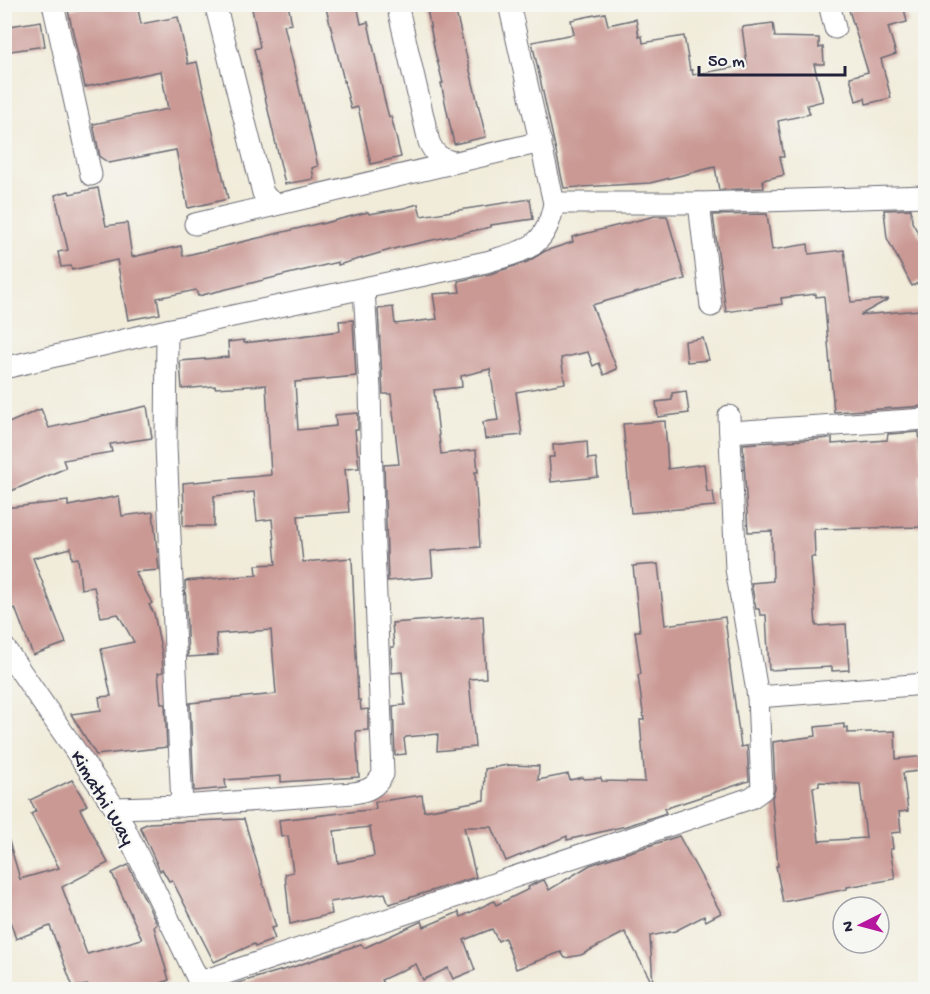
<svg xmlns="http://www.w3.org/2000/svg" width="930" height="994" font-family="'Gochi Hand',sans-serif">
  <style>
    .building { fill: #ca9994; fill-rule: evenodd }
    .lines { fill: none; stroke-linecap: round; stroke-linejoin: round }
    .minor-casing { stroke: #6a6973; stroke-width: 23 }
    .minor { stroke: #fff; stroke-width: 21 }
    .labels { text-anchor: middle; stroke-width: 4.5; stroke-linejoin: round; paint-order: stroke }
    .street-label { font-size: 20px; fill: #22223b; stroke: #f6f6f2 }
  </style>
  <rect width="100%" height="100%" fill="#f6f6f2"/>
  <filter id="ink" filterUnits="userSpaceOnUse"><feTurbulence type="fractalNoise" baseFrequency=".0167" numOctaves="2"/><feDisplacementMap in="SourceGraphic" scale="12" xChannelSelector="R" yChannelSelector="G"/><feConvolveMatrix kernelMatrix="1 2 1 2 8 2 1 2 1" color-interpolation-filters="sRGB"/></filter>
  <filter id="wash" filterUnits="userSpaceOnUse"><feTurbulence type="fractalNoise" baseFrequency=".008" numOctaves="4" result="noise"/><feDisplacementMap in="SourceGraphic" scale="24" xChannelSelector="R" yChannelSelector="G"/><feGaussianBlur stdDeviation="1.35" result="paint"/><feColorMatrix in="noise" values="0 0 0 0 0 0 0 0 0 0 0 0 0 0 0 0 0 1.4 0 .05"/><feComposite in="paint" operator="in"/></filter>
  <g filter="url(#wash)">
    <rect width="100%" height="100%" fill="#f1ecda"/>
    <g id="blocks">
      <g class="building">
        <path d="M89,4H137L141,24L178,17L188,64L197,62L228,199L188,208L176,150L109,163L100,157L93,124L168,109L161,71L85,87L68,10Z"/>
        <path d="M251,4H288L292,24L284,25L318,166L312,168L314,179L285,184L254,49L260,47Z"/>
        <path d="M325,4H357L361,24L368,22L384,98L389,117L391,116L401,157L371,164L358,107L351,109Z"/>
        <path d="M454,4L486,137L454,144L441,83H443L435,52L427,9Z"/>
        <path d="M866,4H903L907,22L888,27L896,54L881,59L891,98L866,104L865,98L856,101L850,77L868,72L849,10Z"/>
        <path d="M605,13L608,25L636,19L639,37L642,36L643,43L684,36L690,70H692L693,75L747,65L742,27L773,23L775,37L819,38V48L823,47L824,64H814L823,101L807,105L810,114L778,121L784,157H780L784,175L763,180L764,188L719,190L715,167L650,183L564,188L532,42L574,34L571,20Z"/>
        <path d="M41,21L45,46L4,52V27Z"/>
        <path d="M98,188L106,226L127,223L132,257L181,246L183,256L321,223V224L368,212L369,214L404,208L418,204L421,216L530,199L533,219L491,225V227L397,248L338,265V262L198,296L196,290L157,298L160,314L128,320L117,260L72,270L71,266L61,267L58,252L68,250L55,195L69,191L70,194Z"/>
        <path d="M911,209L912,222L921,238L926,236V279L912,286L887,238L884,210Z"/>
        <path d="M767,214L772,250L808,244L809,254L844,250L851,302L889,299L860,315L920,310L922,339H926V406L834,412L824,296L816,297V294L781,298L782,304L726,312L713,215Z"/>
        <path d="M655,216H667L685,279L592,305L617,369L604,375L599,363L593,366L588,352L561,358L565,383L516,392L522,435L485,439L483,422L498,420L490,369L461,376L462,387L434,390L441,454L476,450L478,472H475L480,547L431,551L433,577L388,581L384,465L399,464L391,394H383L378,309L393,307L395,324L437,319L433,294L460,292L458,281L490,274L527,262L545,251L573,242L572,237Z"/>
        <path d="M353,320L356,376L295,382L298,430L336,426L335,415L358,413V430H355L359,468L345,469L349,512L298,516L303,562L352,558L358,700H360L361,710L368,709V730L356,731L359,777L281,782V776L225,780L226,788L194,791L190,703L276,694L271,630L216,634L218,655L188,657L185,581L257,575L256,565L276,564L272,519L257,521L254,492L214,496V526H183V509H184L183,483L271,475L266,385L215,388V386L182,389L180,361L229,357L228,342L244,340V343L340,331L339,321Z"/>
        <path d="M703,338L709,360L687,362L685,341Z"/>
        <path d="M686,391L689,413L658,417L656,402L672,400V393Z"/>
        <path d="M147,406L152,438L110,444L112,452L63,460L66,468L4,494V425L41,409L49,428Z"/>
        <path d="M665,421L668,469L704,464L707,492L713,491L715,506L631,513L623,424Z"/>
        <path d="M919,432L922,473H920L922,509H924V527L814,529L815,557H811L816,626L846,624L849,670L832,671V667L769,670L766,615H760L759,609H756L751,583L773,581L772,531L748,532L743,444L832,438V444L887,440L888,434Z"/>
        <path d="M587,441L588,459L596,458L598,477L551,482L549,457H554L553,445Z"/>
        <path d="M119,496L122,516L153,512L159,570L135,572L152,603L149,605L154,613L162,654L163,672L158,673L161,704H165L167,747L96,755L71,714L101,710L99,697L111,696L101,649L134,642L118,614L101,617L94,587L81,589L78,558L72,559L71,548L33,558L66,643L33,655L15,608L4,612V508L68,501V506Z"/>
        <path d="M658,564L665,625L725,617L730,660H729L741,747L747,746L749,781L664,809L666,813L626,826L567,840V836L506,861L492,827H464L476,877L389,904L385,893L330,902L332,914L290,924L285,874L293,872L288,836L281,837L279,820L376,809L375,802L422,795L424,811L484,800L485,769L508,765L539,766L538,780L568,774L570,780L583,777L584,779L601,778L602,781L645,782L640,720H644L638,675L641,674L635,631H640L633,566ZM370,827L374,856L338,863L334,831Z"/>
        <path d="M483,616L486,678L469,679L475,747L437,751L438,734L406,737L404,739L406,754L395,755L393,706L405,705L402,672L392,673L391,647H394L392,623Z"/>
        <path d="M844,724V728L848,727V733L895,731L896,759L926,756V770L903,773L908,811L899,812L901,832L891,833L893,849H890L895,879L847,887V889L783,902L776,866H778L772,798L775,789L773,742L816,736L815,727ZM819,782L860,784L866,838L819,841L813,787L819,786Z"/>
        <path d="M72,780L87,805L80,809L108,863L62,887L87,954L142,939L112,873L128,865L157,924L154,927L169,980L143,990H90L88,985L73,987L50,926L16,939L10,921L4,923V842L9,841L20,879L59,868L31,814L36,811L30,800Z"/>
        <path d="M244,819L276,927L271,928L275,939L255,947L254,944L214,962L172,880L169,881L162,869L160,871L140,827L149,823Z"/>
        <path d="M679,836L721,913L706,921L704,916L675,931L650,936L653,985L625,932L581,955L565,958L561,952L516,969L505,938L498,941L492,929L464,940L475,970L453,979L448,968L423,980L416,964L381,980L387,990H232L231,985L290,968L361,944L364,948L422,921L424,927L459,912L461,917L494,901L496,905L529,889L528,887L534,884L544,880L549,890L590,865Z"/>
      </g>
    </g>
  </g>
  <g filter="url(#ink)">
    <use href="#blocks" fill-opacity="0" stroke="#6a6973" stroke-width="1.5"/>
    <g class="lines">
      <g class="minor-casing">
        <g id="minor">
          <path d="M53,4L91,175"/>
          <path d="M397,4L429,142C435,155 439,158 453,162"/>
          <path d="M829,4L835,28"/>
          <path d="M216,7L263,193L269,200L277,204"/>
          <path d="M554,203H699L926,196"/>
          <path d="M699,203L711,306"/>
          <path d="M195,224L541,142"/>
          <path d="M167,330L166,446L182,806"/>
          <path d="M4,368L167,330L486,262C526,250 546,249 554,203L509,4"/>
          <path d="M730,432L926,419"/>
          <path d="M4,647L115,808L203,990"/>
          <path d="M758,697L926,684"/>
          <path d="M115,808L182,806L353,793C368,791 376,787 383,774L373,521L370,389L364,289"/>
          <path d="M200,982L751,798L762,790L758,697L736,569L729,416"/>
        </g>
      </g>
      <use href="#minor" class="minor"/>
    </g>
  </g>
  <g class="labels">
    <g class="street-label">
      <text transform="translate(104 797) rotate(59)" y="7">Kimathi Way</text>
    </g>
  </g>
  <rect width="930" height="994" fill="none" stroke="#f6f6f2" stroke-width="24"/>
  <g transform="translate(861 925) rotate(264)"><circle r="28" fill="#f6f6f2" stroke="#a1a1a9" stroke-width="1.5"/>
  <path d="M0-4.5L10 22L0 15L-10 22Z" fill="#b5179e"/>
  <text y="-9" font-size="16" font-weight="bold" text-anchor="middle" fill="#22223b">N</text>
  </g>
  <path d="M699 66v9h146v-9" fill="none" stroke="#22223b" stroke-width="3"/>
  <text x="708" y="66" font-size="18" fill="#22223b" stroke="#f6f6f2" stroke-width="4.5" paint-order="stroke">50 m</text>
</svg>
